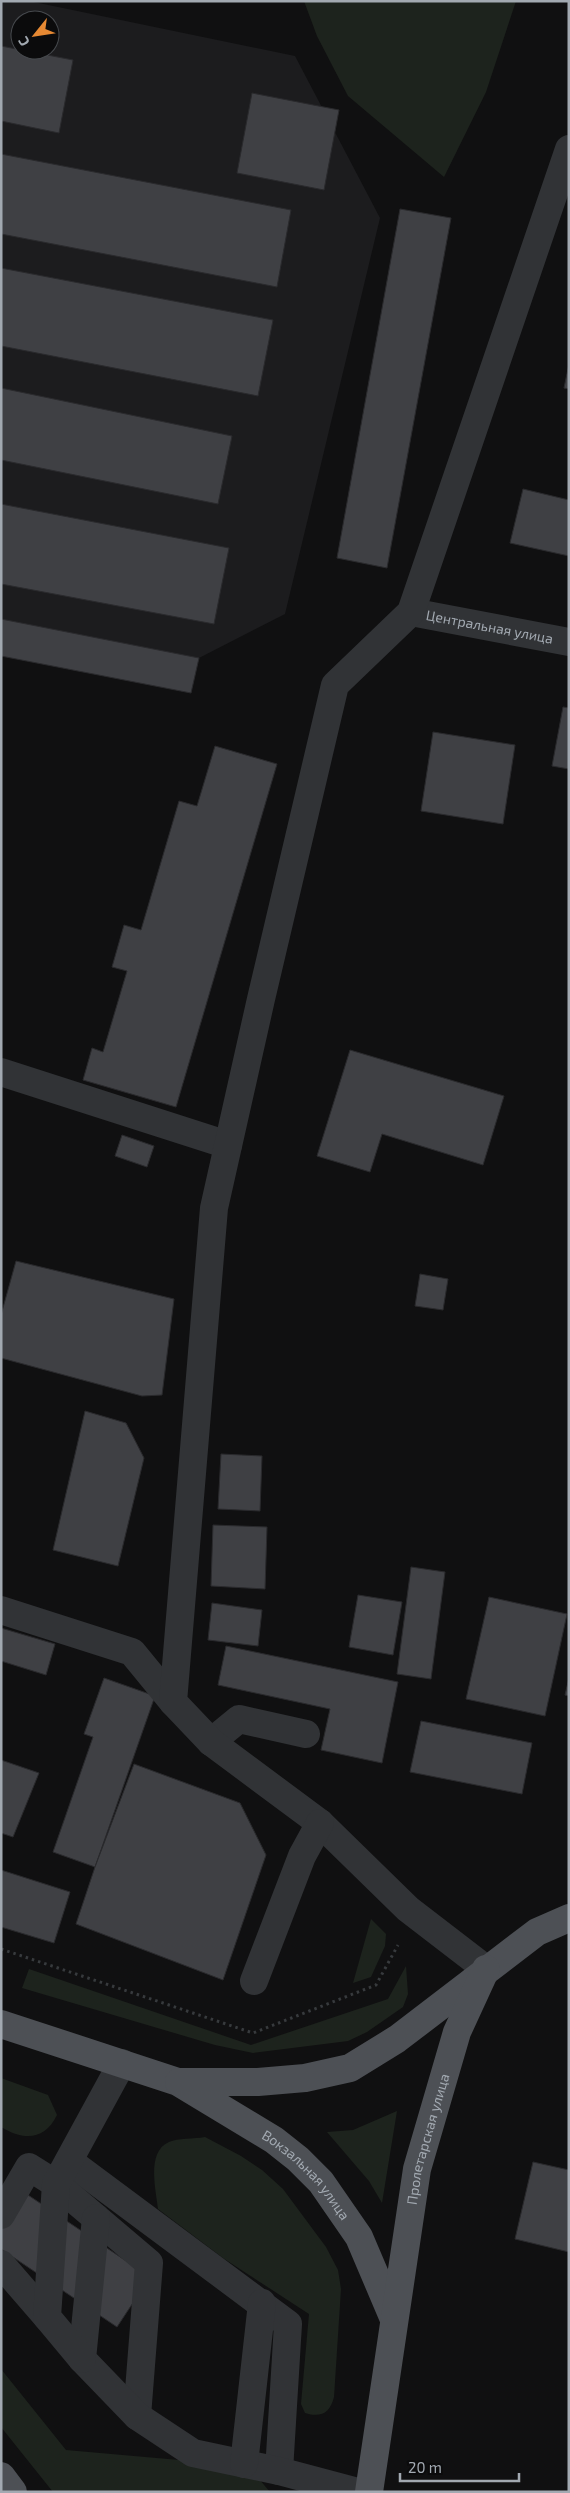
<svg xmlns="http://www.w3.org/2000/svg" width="570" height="2493" font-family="'Exo 2',sans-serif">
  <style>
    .built { fill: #1c1c1e; fill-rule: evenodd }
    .green { fill: #1d231d }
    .building { fill: #3f4044; stroke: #2a2a2d }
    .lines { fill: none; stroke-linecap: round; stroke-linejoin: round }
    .path { stroke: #373a3d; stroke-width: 3; stroke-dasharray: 2.5 4; stroke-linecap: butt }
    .minor { stroke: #313336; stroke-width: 28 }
    .major { stroke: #4d5055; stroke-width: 28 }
    .labels { text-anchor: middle; stroke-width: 4.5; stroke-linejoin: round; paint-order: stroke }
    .street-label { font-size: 14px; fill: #a2a9b1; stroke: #0b0b0c }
  </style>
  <rect width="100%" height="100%" fill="#101011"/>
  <path class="built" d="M1,1H29L295,56L380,218L285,614L199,658L191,693L1,656ZM20,20H50V50H20Z"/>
  <g class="green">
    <path d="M304,1H516L486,92L444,177L348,96L317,36Z"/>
    <path d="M371,1919L386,1934L385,1946L371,1977L353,1983Z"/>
    <path d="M406,1966L408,1994L403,2007L367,2032L348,2041L253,2053L215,2045L22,1988L29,1969L251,2045L388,1999Z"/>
    <path d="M1,2078L48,2095L57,2115C45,2140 24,2141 1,2127Z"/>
    <path d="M397,2111L382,2203L369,2181L327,2132L353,2130Z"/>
    <path d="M205,2137L241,2156L262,2170L283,2189L326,2247L338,2270L341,2289L334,2397C330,2413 321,2418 305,2413L301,2404L309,2314L223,2258L158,2209C156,2190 146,2152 169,2142C178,2138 194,2139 205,2137Z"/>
    <path d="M1,2369L66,2450L213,2463L259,2479L270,2492H53L1,2427Z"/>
  </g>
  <g class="building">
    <path d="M1,46L73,60L59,133L1,121Z"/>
    <path d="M252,93L339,110L324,190L237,173Z"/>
    <path d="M1,154L291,210L277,287L1,234Z"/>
    <path d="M400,209L451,218L387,568L337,558Z"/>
    <path d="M1,268L273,320L258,396L1,346Z"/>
    <path d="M569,364V389L564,388Z"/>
    <path d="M1,388L232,436L218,504L1,460Z"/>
    <path d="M523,489L569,500V556L510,543Z"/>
    <path d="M1,504L229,548L214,624L1,584Z"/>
    <path d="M1,619L199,658L191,693L1,656Z"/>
    <path d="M563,707L569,708V769L552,766Z"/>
    <path d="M433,732L515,745L503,824L421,811Z"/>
    <path d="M215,746L277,764L176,1107L83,1080L92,1048L103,1052L127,971L112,967L124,925L141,930L179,801L197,806Z"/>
    <path d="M350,1050L504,1096L483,1165L382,1134L370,1172L317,1156Z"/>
    <path d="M122,1135L154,1146L147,1167L115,1156Z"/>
    <path d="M16,1261L174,1299L162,1395L142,1396L1,1358V1315Z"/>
    <path d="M420,1274L448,1279L443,1310L415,1306Z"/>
    <path d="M85,1411L126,1423L144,1458L118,1566L53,1550Z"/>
    <path d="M221,1454L262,1456L260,1511L218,1509Z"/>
    <path d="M213,1525L267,1527L265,1589L211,1586Z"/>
    <path d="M411,1567L445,1572L431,1679L397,1674Z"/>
    <path d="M358,1595L402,1602L393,1655L349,1647Z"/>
    <path d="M489,1597L567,1614L545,1716L466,1699Z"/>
    <path d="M212,1603L262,1610L258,1646L208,1640Z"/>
    <path d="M1,1628L55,1644L46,1675L1,1661Z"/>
    <path d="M226,1646L398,1682L382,1763L321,1750L330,1709L218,1685Z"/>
    <path d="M104,1678L155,1696L95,1867L53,1852L93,1737L84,1734Z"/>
    <path d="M569,1678V1696L565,1695Z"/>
    <path d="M421,1721L532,1743L522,1794L410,1772Z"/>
    <path d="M1,1760L39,1773L13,1837L1,1833Z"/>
    <path d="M134,1764L240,1803L266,1855L223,1980L76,1924L95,1867Z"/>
    <path d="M1,1870L70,1892L54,1943L1,1927Z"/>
    <path d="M533,2162L569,2170V2252L515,2239Z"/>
    <path d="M25,2193L150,2277L117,2327L1,2249V2228Z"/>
  </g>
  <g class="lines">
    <path class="path" d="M1,1949L253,2033L376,1985L398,1945"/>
    <g class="minor">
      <path id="s1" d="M411,612L569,642"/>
      <path d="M1,1072L228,1145"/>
      <path d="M1,1610L132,1652L173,1702"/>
      <path d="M211,1742L239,1719L306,1734"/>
      <path d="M486,1969L408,1909L320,1823L211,1742L173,1702L214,1208L261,999L335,685L411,612L569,149"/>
      <path d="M254,1981L302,1856L320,1823"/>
      <path d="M69,2161L288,2324L279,2471"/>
      <path d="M1,2215L29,2167L56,2184L149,2263L137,2416"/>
      <path d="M96,2218L82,2359L137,2416L193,2453L279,2471L358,2492"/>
      <path d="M1,2264L47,2317"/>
      <path d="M82,2359L47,2317L56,2184L122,2063"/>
      <path d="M244,2464L262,2303"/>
    </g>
    <g class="major">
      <path id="s2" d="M1,2024L178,2082L274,2140L298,2159L321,2182L359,2237L393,2317"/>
      <path d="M179,2082H258L305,2078L350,2068L397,2039L537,1932L569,1918"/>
      <path d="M1,2476L13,2492"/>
      <path id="s3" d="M369,2492L417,2169L457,2032L486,1969"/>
    </g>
  </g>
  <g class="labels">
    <g class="street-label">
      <text dy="5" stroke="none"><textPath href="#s1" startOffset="80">Центральная улица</textPath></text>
      <text dy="5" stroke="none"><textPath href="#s3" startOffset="358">Пролетарская улица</textPath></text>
      <text dy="5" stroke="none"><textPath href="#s2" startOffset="346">Вокзальная улица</textPath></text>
    </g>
  </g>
  <rect width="570" height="2493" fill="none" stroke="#a2a9b1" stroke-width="5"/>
  <g transform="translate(35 35) rotate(240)"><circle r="24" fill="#0b0b0c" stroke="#474a4e"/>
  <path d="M0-4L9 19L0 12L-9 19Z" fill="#e68933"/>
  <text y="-8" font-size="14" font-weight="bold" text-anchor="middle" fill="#a2a9b1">С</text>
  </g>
  <path d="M400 2473v8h119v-8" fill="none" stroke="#a2a9b1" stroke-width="2.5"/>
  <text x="408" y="2473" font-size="15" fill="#a2a9b1" stroke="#0b0b0c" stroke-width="4" paint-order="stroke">20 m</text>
</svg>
